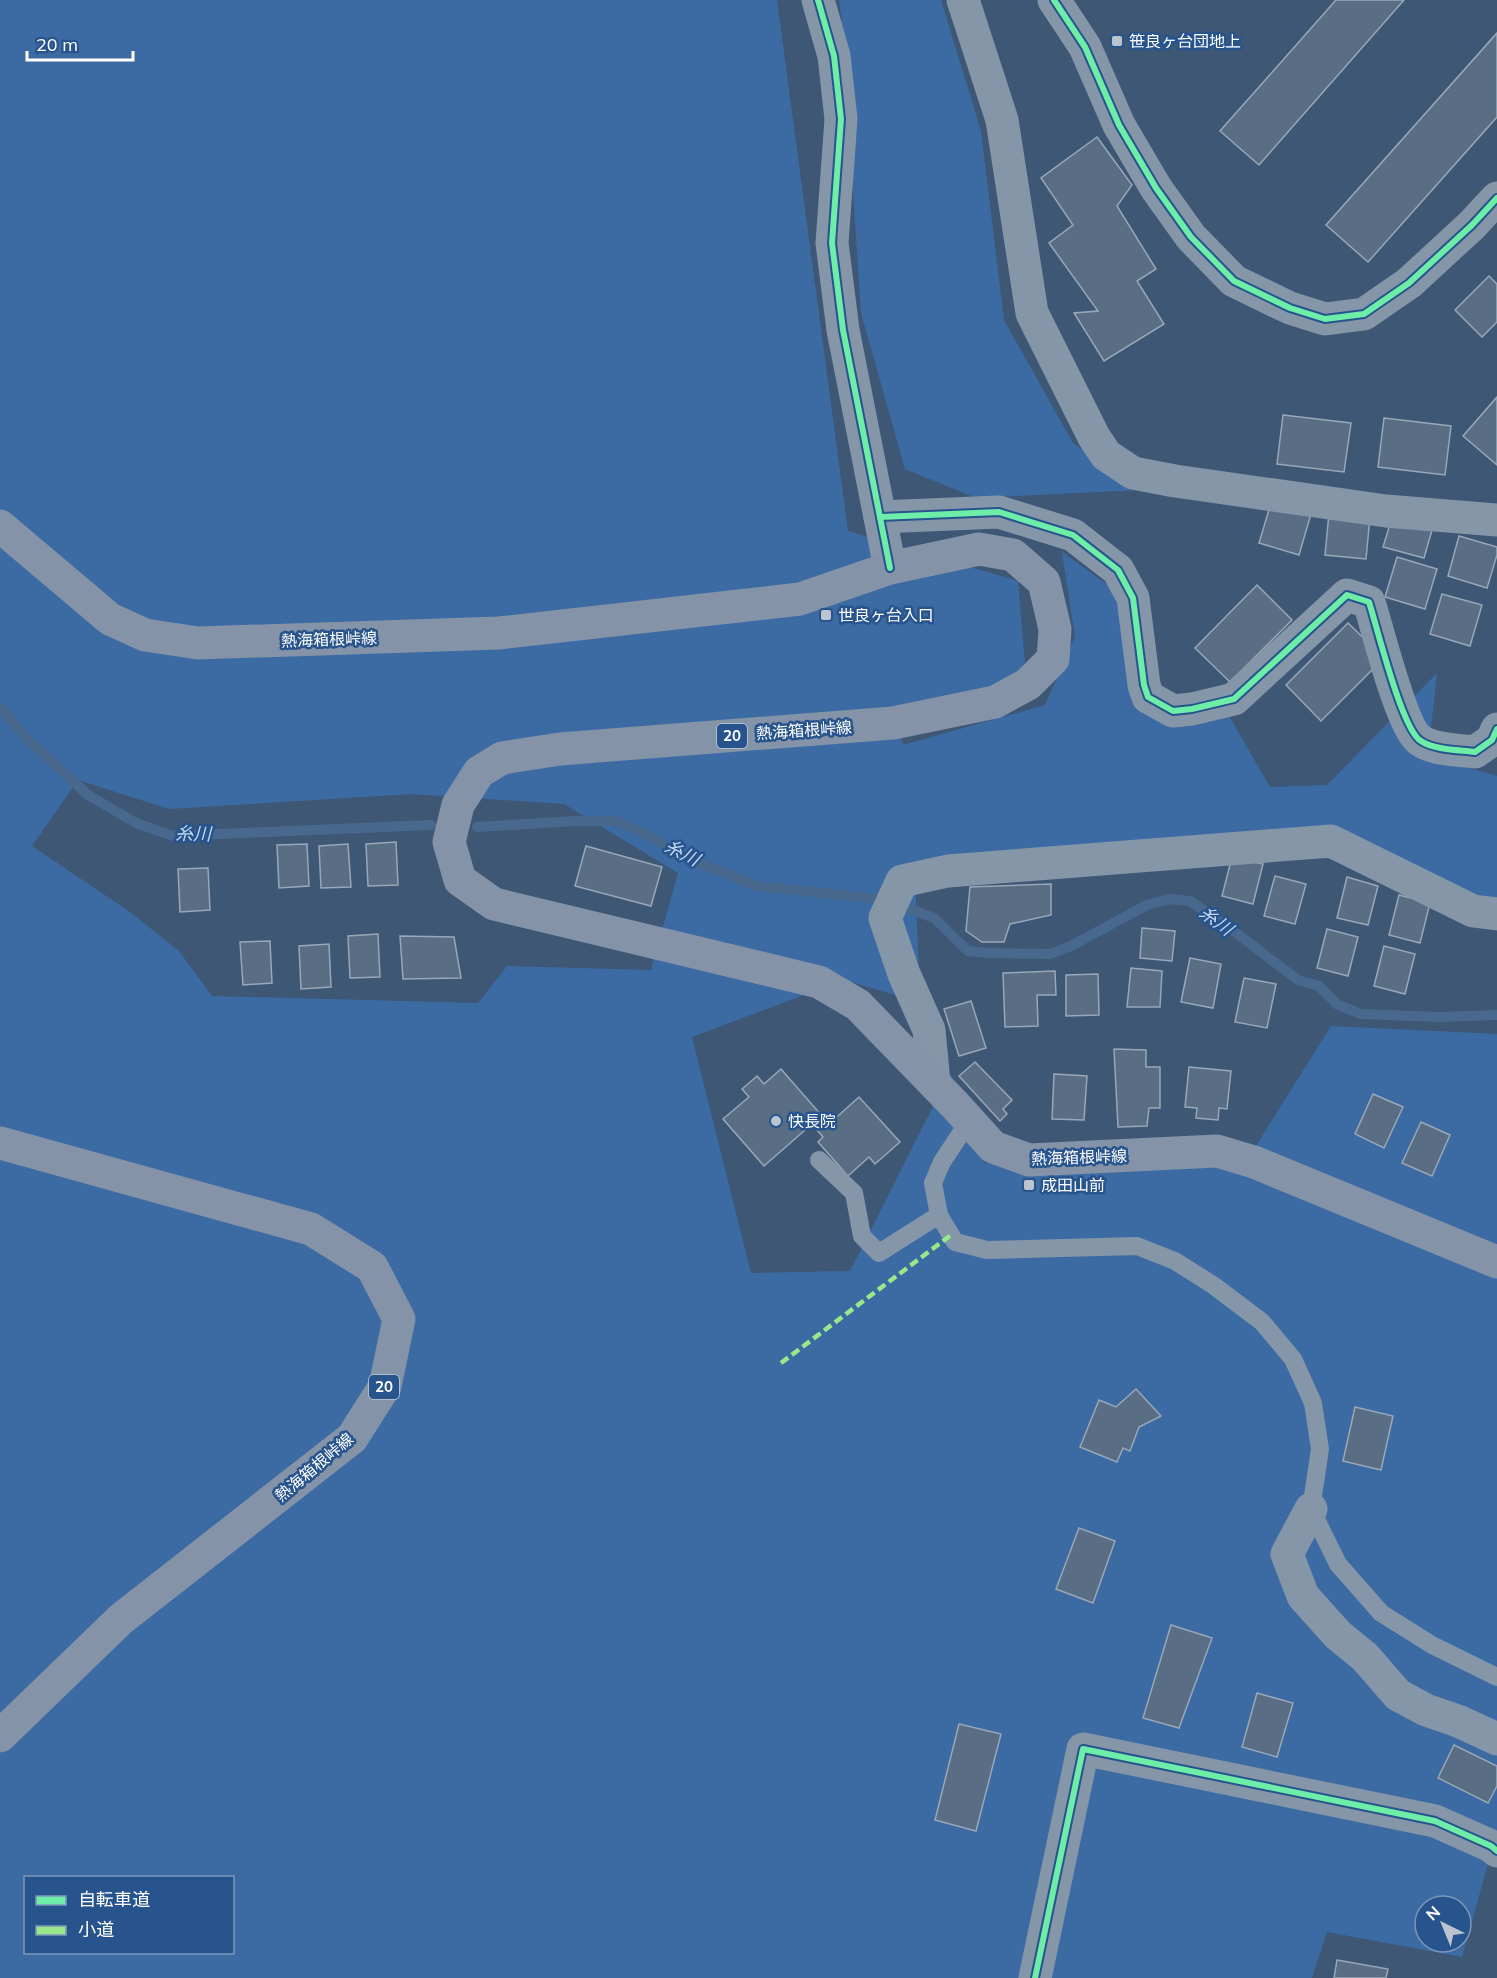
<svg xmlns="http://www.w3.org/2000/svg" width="1497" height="1978" font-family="Mulish,'Noto Sans JP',sans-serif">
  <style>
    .green { fill: #3b6ba2; fill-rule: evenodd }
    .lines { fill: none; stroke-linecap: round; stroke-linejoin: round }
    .stream { stroke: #49688e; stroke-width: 10 }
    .building { fill: #596d85; stroke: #99a7b8; stroke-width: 1.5 }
    .lane { stroke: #8596a9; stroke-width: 18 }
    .street { stroke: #8596a9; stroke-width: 33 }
    .primary { stroke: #8493a7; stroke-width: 33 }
    .quiet { stroke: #98e88a; stroke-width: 4.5; stroke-dasharray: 9 4.5; stroke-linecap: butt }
    .cycleway-casing { stroke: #27548c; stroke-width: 10 }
    .cycleway { stroke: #6deda7; stroke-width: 6 }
    .poi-dot { fill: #bbc4cf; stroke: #27548c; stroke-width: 2 }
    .labels { text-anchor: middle; stroke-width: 5; stroke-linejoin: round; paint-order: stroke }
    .shield { fill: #27548c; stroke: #beccdc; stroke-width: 1.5 }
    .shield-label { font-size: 15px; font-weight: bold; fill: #fff }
    .poi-label { font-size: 16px; fill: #fff; stroke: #27548c; text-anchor: start }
    .street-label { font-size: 16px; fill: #fff; stroke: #27548c }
    .water-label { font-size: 18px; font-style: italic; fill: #c2d8f1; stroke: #27548c }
  </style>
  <rect width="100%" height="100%" fill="#3e5775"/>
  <g class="green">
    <path d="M0,0H777L848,531L1018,581L1025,663L992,716L901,735L903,745L1045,705L1075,637L1062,552L1108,585L1131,634L1165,725L1224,707L1270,787L1327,785L1437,673L1428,756L1497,776V906L1361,866L1241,840L915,874L920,1002L844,980L692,1037L751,1273L850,1271L950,1073L984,1163L1247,1160L1331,1026L1497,1034V1832L1462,1957L1327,1932L1312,1978H0ZM78,780L169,809L412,794L564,804L678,873L651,970L507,966L478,1003L212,996L179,951L130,912L32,846ZM26,1878H232V1952H26ZM1425,1906H1461V1942H1425Z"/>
    <path d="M839,0H941L981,131L1004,320L1073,443L1140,490L976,498L905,469L861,313L842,23Z"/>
  </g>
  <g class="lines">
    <g class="stream">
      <path d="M0,707L26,738L88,795L136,823L173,836L431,825"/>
      <path d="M477,827L576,821H617L656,839L673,853L758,886L887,900"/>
      <path d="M905,907L934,918L968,951L987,953L1050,954L1071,946L1147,905L1169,899L1190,901L1231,929L1298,980L1319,986L1338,1005L1361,1014L1440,1017L1497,1015"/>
    </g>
  </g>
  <g class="building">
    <path d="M1336,0H1404L1259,165L1220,131Z"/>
    <path d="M1497,33V117L1368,262L1326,225Z"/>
    <path d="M1097,137L1132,185L1117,206L1156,269L1137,281L1164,324L1104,361L1074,313L1098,311L1049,243L1073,225L1041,178Z"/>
    <path d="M1489,276L1497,284V322L1482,337L1455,310Z"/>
    <path d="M1497,397V465L1463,436Z"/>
    <path d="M1283,415L1351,423L1344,472L1277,464Z"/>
    <path d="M1384,418L1451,426L1445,475L1378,467Z"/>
    <path d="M1271,503L1311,514L1299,555L1259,543Z"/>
    <path d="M1329,513L1370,517L1366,559L1325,555Z"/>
    <path d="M1392,518L1432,530L1424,558L1383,547Z"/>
    <path d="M1459,536L1497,547V555L1487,588L1448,576Z"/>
    <path d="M1397,557L1437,569L1425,609L1385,597Z"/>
    <path d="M1257,585L1292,620L1230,682L1195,648Z"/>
    <path d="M1442,594L1482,605L1470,646L1430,634Z"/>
    <path d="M1348,623L1384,658L1321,721L1286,685Z"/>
    <path d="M396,842L398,885L368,886L366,844Z"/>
    <path d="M307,844L309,886L279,888L277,845Z"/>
    <path d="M348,844L351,887L321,888L319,846Z"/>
    <path d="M586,846L662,867L651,906L575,886Z"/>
    <path d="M1232,857L1263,864L1253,904L1222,896Z"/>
    <path d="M208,868L210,910L180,912L178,869Z"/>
    <path d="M1275,876L1306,884L1295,924L1264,916Z"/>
    <path d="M1347,877L1378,886L1368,925L1337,918Z"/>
    <path d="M1051,884V915L1010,924L1004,942H982L966,931L970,887Z"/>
    <path d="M1399,895L1430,903L1420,943L1389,935Z"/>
    <path d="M1142,928L1175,931L1172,961L1140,958Z"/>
    <path d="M1327,929L1358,937L1348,976L1317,968Z"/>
    <path d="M378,934L380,977L350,978L348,936Z"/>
    <path d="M400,936L454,937L461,978L403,979Z"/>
    <path d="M270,941L272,983L243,985L240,942Z"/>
    <path d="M329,944L331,987L301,989L299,946Z"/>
    <path d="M1384,946L1415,954L1405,994L1374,986Z"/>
    <path d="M1190,958L1221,964L1213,1008L1181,1002Z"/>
    <path d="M1131,968L1162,971L1160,1007H1127Z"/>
    <path d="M1055,971L1056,995H1037L1038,1026L1005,1027L1003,973Z"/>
    <path d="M1098,974L1099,1015L1066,1016V975Z"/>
    <path d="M1244,978L1276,984L1267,1028L1235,1022Z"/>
    <path d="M971,1001L986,1048L959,1056L944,1009Z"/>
    <path d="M1114,1049L1146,1050V1067H1160V1108H1149L1147,1126L1118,1127Z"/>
    <path d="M975,1062L1012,1100L1003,1109L1007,1114L1000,1121L959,1076Z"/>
    <path d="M1189,1067L1231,1071L1227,1109L1219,1108L1218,1120L1196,1118L1197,1108L1185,1107Z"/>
    <path d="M781,1069L829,1124L859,1097L900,1142L875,1164L869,1157L848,1176L818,1142L823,1137L812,1124L764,1166L723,1119L749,1097L742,1089L757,1076L764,1084Z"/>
    <path d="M1054,1074L1087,1076L1084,1120L1052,1119Z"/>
    <path d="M1373,1094L1403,1107L1384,1148L1355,1134Z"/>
    <path d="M1421,1122L1450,1135L1432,1176L1402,1163Z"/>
    <path d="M1136,1389L1161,1416L1139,1427L1130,1451L1123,1448L1117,1462L1080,1447L1099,1400L1116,1407Z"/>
    <path d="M1355,1407L1393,1416L1381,1470L1343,1461Z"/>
    <path d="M1079,1528L1115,1541L1093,1603L1056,1589Z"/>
    <path d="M1171,1625L1212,1638L1179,1728L1143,1718Z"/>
    <path d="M1257,1693L1293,1703L1277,1757L1242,1747Z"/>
    <path d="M959,1724L1001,1734L976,1831L935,1820Z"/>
    <path d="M1454,1745L1497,1766V1786L1488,1803L1438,1778Z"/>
    <path d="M1337,1960L1388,1969L1386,1978H1334Z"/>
  </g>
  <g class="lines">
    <g class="lane">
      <path d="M969,1121L942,1162L933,1183L939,1215L955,1242L987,1250L1137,1246L1175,1261L1213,1285L1262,1322L1293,1359L1313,1403L1320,1449L1311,1509L1338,1564L1381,1613L1432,1645L1497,1677"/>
      <path d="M819,1160L854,1193L862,1236L879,1253L939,1215"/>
    </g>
    <g class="street">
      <path d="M818,0L834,56L841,119L832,243L843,330L890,568"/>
      <path d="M963,0L1002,120L1032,313L1094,437L1106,455L1133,473L1175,481L1386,511L1497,520"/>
      <path d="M1054,0L1085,47L1119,125L1156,188L1191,237L1234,281L1290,308L1325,319L1364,314L1409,283L1472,225L1497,198"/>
      <path d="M880,517L999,512L1073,535L1118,570L1133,598L1144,685L1148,697L1173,711L1192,709L1234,699L1347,595L1369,602C1377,627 1402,730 1421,741C1434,750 1460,750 1475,752L1492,740L1497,729"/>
      <path d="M934,1083L929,1030L904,974L885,918L902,881L948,871L1331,841L1473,911L1497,914"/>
      <path d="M1311,1509L1287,1554L1303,1596L1338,1635L1365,1657L1398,1695L1426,1710L1458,1721L1497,1739"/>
      <path d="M1035,1978L1083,1749L1435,1821L1491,1846L1497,1851"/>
    </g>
    <g class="primary">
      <path d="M0,526L110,619L145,635L198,643L499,633L800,599L890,568L979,549L1013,555L1044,582L1055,629L1053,659L1028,684L995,702L893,723L560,749L502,758L479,772L458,805L449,842L460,880L494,904L819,982L858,1005L955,1105L993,1147L1029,1160L1217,1151L1254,1162L1497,1262"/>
      <path d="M0,1143L311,1229L372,1267L399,1319L385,1386L352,1438L121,1619L0,1736"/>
    </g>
    <path class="quiet" d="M781,1363L951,1235"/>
    <g class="cycleway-casing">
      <g id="cycleway">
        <path d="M818,0L834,56L841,119L832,243L843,330L890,568"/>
        <path d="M1054,0L1085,47L1119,125L1156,188L1191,237L1234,281L1290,308L1325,319L1364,314L1409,283L1472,225L1497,198"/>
        <path d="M880,517L999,512L1073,535L1118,570L1133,598L1144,685L1148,697L1173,711L1192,709L1234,699L1347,595L1369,602C1377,627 1402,730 1421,741C1434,750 1460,750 1475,752L1492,740L1497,729"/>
        <path d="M1035,1978L1083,1749L1435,1821L1491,1846L1497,1851"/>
      </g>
    </g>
    <use href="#cycleway" class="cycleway"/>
  </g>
  <g class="poi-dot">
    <rect x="1111" y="35" width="12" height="12" rx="3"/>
    <rect x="820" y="609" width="12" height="12" rx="3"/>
    <circle cx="776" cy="1121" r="6"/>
    <rect x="1023" y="1179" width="12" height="12" rx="3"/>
  </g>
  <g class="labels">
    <g class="shield">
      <rect x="717" y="724" width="30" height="24" rx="4.5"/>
      <rect x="369" y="1375" width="30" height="24" rx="4.5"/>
    </g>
    <g class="shield-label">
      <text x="732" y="741">20</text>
      <text x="384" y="1392">20</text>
    </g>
    <g class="poi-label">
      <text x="1129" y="47">笹良ヶ台団地上</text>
      <text x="838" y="621">世良ヶ台入口</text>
      <text x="788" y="1127">快長院</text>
      <text x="1041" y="1191">成田山前</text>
    </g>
    <g class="street-label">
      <text transform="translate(329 639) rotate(-2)" y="6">熱海箱根峠線</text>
      <text transform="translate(804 730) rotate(-4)" y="6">熱海箱根峠線</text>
      <text transform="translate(1079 1157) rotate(-2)" y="6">熱海箱根峠線</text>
      <text transform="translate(314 1467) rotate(-40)" y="6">熱海箱根峠線</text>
    </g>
    <g class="water-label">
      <text transform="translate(193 834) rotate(1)" y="6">糸川</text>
      <text transform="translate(682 853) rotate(27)" y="6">糸川</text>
      <text transform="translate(1216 921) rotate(36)" y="6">糸川</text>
    </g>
  </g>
  <rect x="24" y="1876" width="210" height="78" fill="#27548c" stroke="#7d98ba" stroke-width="1.5"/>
  <rect x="36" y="1896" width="30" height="9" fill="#6deda7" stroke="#7d98ba" stroke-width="1.5"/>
  <text x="78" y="1906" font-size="18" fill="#ffffff">自転車道</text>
  <rect x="36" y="1926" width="30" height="9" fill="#98e88a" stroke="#7d98ba" stroke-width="1.5"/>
  <text x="78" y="1936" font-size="18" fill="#ffffff">小道</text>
  <g transform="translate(1443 1924) rotate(317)"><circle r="28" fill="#27548c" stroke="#7d98ba" stroke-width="1.5"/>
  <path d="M0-4.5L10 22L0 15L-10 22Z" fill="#bbc4cf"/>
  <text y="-9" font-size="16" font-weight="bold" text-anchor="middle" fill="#ffffff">N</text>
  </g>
  <path d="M27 51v9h106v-9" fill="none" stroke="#ffffff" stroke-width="3"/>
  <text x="36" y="51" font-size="18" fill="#ffffff" stroke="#27548c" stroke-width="4.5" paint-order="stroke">20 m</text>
</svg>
